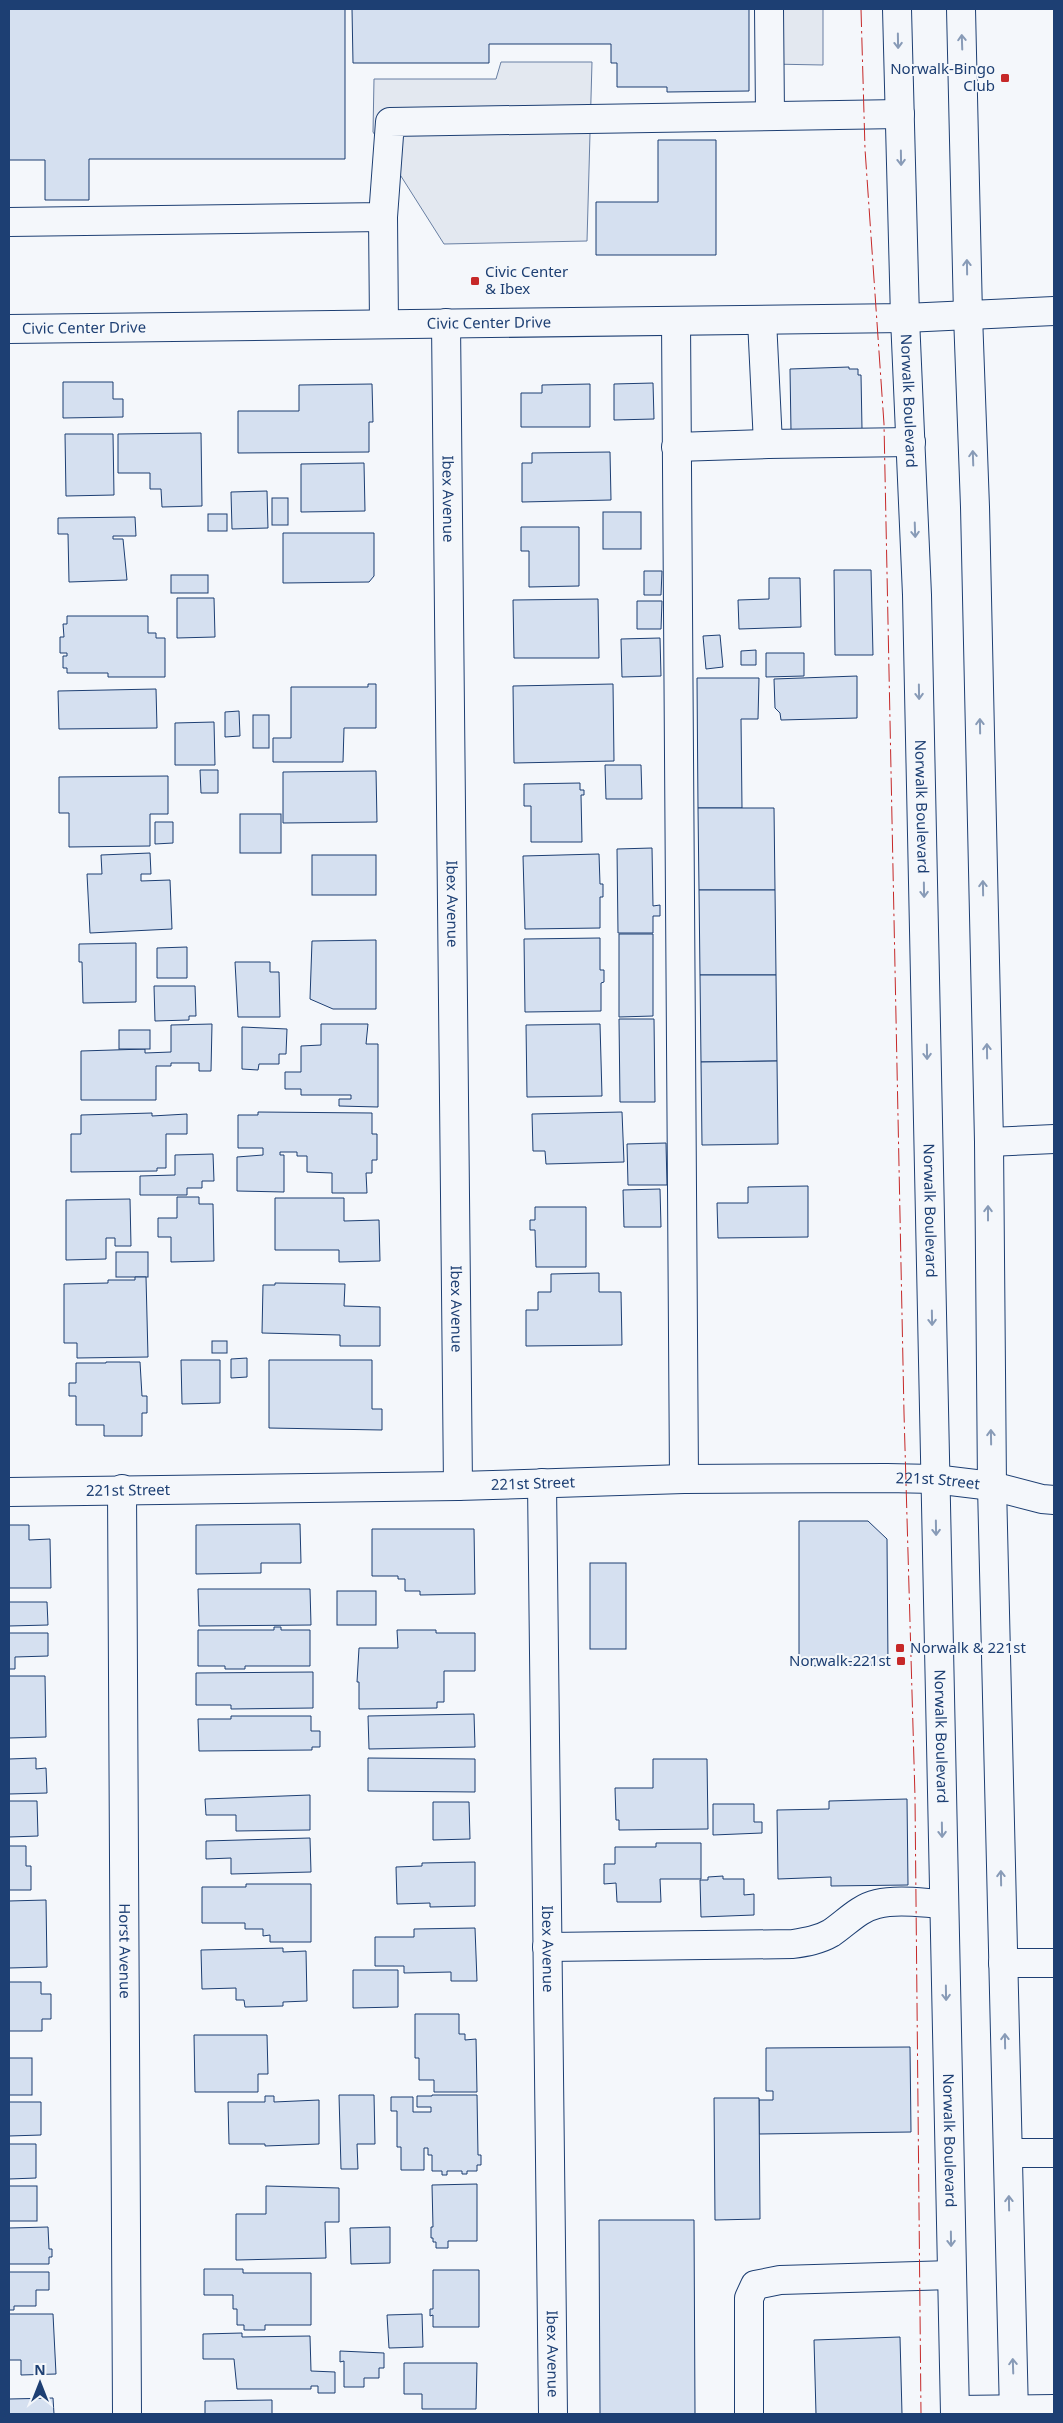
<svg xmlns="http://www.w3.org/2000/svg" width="1063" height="2423" font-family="'Noto Sans',sans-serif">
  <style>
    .parking { fill: #e3e8f0; stroke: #687fa3 }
    .building { fill: #d5e0f0; stroke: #1d3f73 }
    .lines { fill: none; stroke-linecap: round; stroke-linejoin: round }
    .minor-casing { stroke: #1d3f73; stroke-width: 30 }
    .major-casing { stroke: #1d3f73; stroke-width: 30 }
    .minor { stroke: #f4f7fb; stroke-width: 28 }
    .major { stroke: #f4f7fb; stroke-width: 28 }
    .power { stroke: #c62828; stroke-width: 1; stroke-dasharray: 18 4 2.5 4; stroke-linecap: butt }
    .oneway { stroke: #889bb7 }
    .poi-dot { fill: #c62828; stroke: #f4f7fb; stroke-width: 2 }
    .labels { text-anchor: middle; stroke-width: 4; stroke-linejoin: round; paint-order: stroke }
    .poi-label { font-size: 15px; fill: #1d3f73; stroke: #f4f7fb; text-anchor: end }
    .street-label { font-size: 15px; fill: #1d3f73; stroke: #f4f7fb }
  </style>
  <rect width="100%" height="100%" fill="#f4f7fb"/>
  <g class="parking">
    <path d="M769,9H823V65L770,64Z"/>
    <path d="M501,62H592L587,241L444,244L373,132L374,79H496Z"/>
  </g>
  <g class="building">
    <path d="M9,9H345V159H89V200H45V160H9Z"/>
    <path d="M352,9H749V91L667,92V87H617V63H611V44H489V63H353Z"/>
    <path d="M658,140H716V255H596V202H658Z"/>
    <path d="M849,367V369H858V375H861L862,429L791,431L790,369Z"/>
    <path d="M63,382H113V399H123V417L63,418Z"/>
    <path d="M653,383L654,419L614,420V384Z"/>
    <path d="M372,384L373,422H369V452L238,453V411H299V385Z"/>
    <path d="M590,384V427H521V393H542V385Z"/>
    <path d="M201,433L202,506L162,507L161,489H150V473H118V434Z"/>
    <path d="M65,434H113L114,495L66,496Z"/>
    <path d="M610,452L611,500L522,502V463H532V453Z"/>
    <path d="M364,463L365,511L301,512V464Z"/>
    <path d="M267,491L268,528L232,529L231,492Z"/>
    <rect x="272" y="498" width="16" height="27"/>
    <rect x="603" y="512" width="38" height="37"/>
    <rect x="208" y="514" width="19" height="17"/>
    <path d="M135,517L136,536H113V539H123L127,580L69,582L68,534H58V518Z"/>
    <path d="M521,527H579V586L529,587V551H521Z"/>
    <path d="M283,533H374V576L369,582L283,583Z"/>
    <path d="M834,570H871L873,655H835Z"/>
    <path d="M644,571H662L661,595H644Z"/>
    <rect x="171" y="575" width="37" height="18"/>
    <path d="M769,578H800L801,627L739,629L738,600L769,599Z"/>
    <path d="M177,598H214L215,637L177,638Z"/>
    <path d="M598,599L599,658H514L513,600Z"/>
    <path d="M637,601H662L661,629H637Z"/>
    <path d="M67,616H148V633H156V638H165V677H108V673H67V668H63V656H67V653H60V637H64L63,624H67Z"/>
    <path d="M720,635L723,667L706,669L703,636Z"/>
    <path d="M660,638L661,676L622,677L621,639Z"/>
    <path d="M756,650V665H741V651Z"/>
    <path d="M766,653H804V676L766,677Z"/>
    <path d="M857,676V718L781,720L780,713L775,708L774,679Z"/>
    <path d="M697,678H759L758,719H741L742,808H698Z"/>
    <path d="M368,684H376V728H344L343,762H273V738H291V687H368Z"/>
    <path d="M613,684L614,761L514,763L513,686Z"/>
    <path d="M156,689L157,728L59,729L58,691Z"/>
    <path d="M239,711L240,736L225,737V712Z"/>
    <rect x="253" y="715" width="16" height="33"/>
    <path d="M214,722L215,765H175V723Z"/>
    <path d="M605,765H641L642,799H606Z"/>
    <path d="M200,770H218V793H201Z"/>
    <path d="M376,771L377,822L283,823V772Z"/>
    <path d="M168,776V814H150V846L69,847V813H59V777Z"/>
    <path d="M580,783V790H584V795H581L582,842H531V806H524V784Z"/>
    <path d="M698,808H774L775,890H699Z"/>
    <rect x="240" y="814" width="41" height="39"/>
    <path d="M155,822H173V843L155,844Z"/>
    <path d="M652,848L653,906L660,905V916H653V933H618L617,849Z"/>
    <path d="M150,853L151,874H141V881L170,880L172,929L90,933L87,874H102L101,855Z"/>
    <path d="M599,854L600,884H603V897H600V928L525,929L523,856Z"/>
    <rect x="312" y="855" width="64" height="40"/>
    <path d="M699,890H775L776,975H700Z"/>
    <path d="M619,934H653V1016L619,1017Z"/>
    <path d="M600,938V970H604V982L601,983V1011L525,1012L524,939Z"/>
    <path d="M376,940V1009H333L310,999L312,941Z"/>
    <path d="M136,943V1002L83,1003L82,962H79V944Z"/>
    <path d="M187,947V978H157V948Z"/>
    <path d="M235,962H270V972H279L280,1017H238Z"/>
    <path d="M700,975H776L777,1061L701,1062Z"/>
    <path d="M154,986H195L196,1016H189V1020L155,1021Z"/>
    <path d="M619,1019H654L655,1102H620Z"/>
    <path d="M212,1024L211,1071H199V1063H171V1066H156V1100H81V1051L145,1049V1053L171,1052V1025Z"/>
    <path d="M321,1024H368L366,1044H378V1107L339,1106V1099H351V1095H301V1089H285V1072H301V1046L321,1045Z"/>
    <path d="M600,1024L602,1096L527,1097L526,1025Z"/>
    <path d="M242,1027L287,1029L286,1054H279V1064H259L258,1070L242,1069Z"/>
    <rect x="119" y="1030" width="31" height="19"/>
    <path d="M777,1061L778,1144L702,1145L701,1062Z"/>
    <path d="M258,1112L372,1113V1134H377V1160H372V1173H366L367,1193H332V1173L307,1172V1156H297V1152H280V1155H284V1192L237,1191V1157L263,1155V1148H238V1115H258Z"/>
    <path d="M622,1112L624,1162L546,1164L545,1151H533L532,1114Z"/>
    <path d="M152,1113V1116L187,1114V1134H166V1168H157V1171L71,1172V1134H81V1115Z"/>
    <path d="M666,1143L667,1185H628L627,1144Z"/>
    <path d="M213,1154L214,1181H202V1188H187V1195H140V1176L175,1175V1155Z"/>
    <path d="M808,1186V1237L718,1238L717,1203H748V1187Z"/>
    <path d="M660,1189L661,1227H624L623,1190Z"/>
    <path d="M177,1197H199V1204H213L214,1261L171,1262V1237H158V1218H177Z"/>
    <path d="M275,1198H344V1221L379,1220L380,1261L339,1262V1250H275Z"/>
    <path d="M130,1199L131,1246H115V1238H106V1259L66,1260V1200Z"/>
    <path d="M535,1207H586V1267H536L535,1230H530V1220H535Z"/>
    <rect x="116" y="1252" width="32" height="25"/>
    <path d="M599,1273V1292H621L622,1345L526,1346V1310H538V1292H551V1274Z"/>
    <path d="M135,1277H146L148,1357L77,1358V1343H64V1284L108,1283V1280H135Z"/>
    <path d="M275,1283L345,1284L344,1306L380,1307V1346H340V1335L262,1333L263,1285H275Z"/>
    <rect x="212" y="1341" width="15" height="12"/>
    <path d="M247,1358V1377L231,1378V1359Z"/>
    <path d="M181,1360H220V1403L182,1404Z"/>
    <path d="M269,1360H372V1409H382V1430L269,1428Z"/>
    <path d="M106,1362H140L142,1396H147V1413H142V1436H104V1425H76V1396H69V1383H76V1363H106Z"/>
    <path d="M799,1521H868L887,1539L888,1665L799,1666Z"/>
    <path d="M300,1524L301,1563H261V1573L196,1574V1525Z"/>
    <path d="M9,1525H29V1540L50,1539L51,1588H9Z"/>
    <path d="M372,1529H474L475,1594L420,1595V1591H405V1579H398V1576H372Z"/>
    <rect x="590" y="1563" width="36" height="86"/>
    <path d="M198,1589H310L311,1625L199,1626Z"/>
    <rect x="337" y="1591" width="39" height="34"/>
    <path d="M9,1602H47L48,1625L9,1626Z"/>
    <path d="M274,1627H281V1630H310V1666H245V1669H225V1666H198V1630H274Z"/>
    <path d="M397,1630H436V1633H475V1671H444V1702H437V1708L359,1709V1682H357L359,1648H398Z"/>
    <path d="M9,1633H48V1656L15,1657V1669H9Z"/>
    <path d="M313,1672V1708L231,1709V1705H196V1673Z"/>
    <path d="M9,1676H45L46,1737L9,1738Z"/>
    <path d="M474,1714L475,1747L369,1749L368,1716Z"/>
    <path d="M231,1716H311V1731H320V1747H312V1750L199,1751L198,1719H231Z"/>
    <path d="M36,1758V1769L46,1768L47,1793L9,1794V1759Z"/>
    <path d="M368,1758L475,1759V1792L368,1791Z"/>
    <path d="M653,1759H707L708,1829L619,1830V1820H616L615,1788H653Z"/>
    <path d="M310,1795V1830L236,1831V1815H206L205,1799Z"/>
    <path d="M907,1799L908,1885L831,1886V1877L778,1879L777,1810L829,1809V1801Z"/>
    <path d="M9,1801H37L38,1836L9,1837Z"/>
    <path d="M433,1802H469L470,1839L433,1840Z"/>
    <path d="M713,1804H754V1822H762V1833L713,1835Z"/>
    <path d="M310,1838L311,1872L231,1874V1858L206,1859V1841Z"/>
    <path d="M656,1843H701V1879H660L661,1902H617L616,1883L604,1884V1864H615V1847H656Z"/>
    <path d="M9,1846H26V1866H31V1890H9Z"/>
    <path d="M475,1862V1906L430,1907V1903L397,1904L396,1867L422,1866V1863Z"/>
    <path d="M723,1876V1879H744V1895L754,1894V1915L701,1917L700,1880H708V1877Z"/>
    <path d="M246,1884H311V1942H270V1935L263,1936V1929H245V1923H202V1887H246Z"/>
    <path d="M46,1900L47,1967L9,1968V1901Z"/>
    <path d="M475,1928L477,1981H451V1972L404,1973V1966H375V1937H414V1929Z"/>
    <path d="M283,1948V1952L306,1951L307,2001L283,2002V2006L245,2007L244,2000H236V1988L202,1989L201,1950Z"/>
    <path d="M353,1970H398V2007L353,2008Z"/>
    <path d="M9,1982H41V1994H51V2019H42V2031H9Z"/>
    <path d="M415,2014H459V2034H465V2040L476,2039L477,2092H434V2080H419V2058H415Z"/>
    <path d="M194,2035H267L268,2074H258V2092H195Z"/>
    <path d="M910,2047L911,2132L759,2134V2100H773V2091H766V2048Z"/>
    <rect x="9" y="2058" width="23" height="37"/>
    <path d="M339,2095H374L375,2144H357L358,2169H341Z"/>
    <path d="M432,2095H477L478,2155H481V2165H477V2171H467V2174H462V2171H447V2175H442V2171H432V2155H428V2148H424V2170H401V2147H397V2111H391V2097H413V2112H431V2107H417V2096H432Z"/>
    <path d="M265,2096H274V2102L319,2100V2144L265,2146V2144H229L228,2102H265Z"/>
    <path d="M714,2098H759L760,2219L715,2220Z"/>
    <path d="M9,2102H41V2135L9,2136Z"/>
    <path d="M9,2144H36V2178L9,2179Z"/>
    <path d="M477,2184V2241H448V2248H436V2242H433V2238H431V2227H433L432,2185Z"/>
    <rect x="9" y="2186" width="28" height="35"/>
    <path d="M266,2186L339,2188V2222H325L326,2258L236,2260V2214H266Z"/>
    <path d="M599,2220H694L695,2414H600Z"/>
    <path d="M48,2227L49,2249H52V2257H49V2264H9V2228Z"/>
    <path d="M390,2227V2263L351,2264L350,2228Z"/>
    <path d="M204,2269H243V2273H311V2325H265V2330H244V2325H237V2309H233V2295H204Z"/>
    <path d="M433,2270H479V2327H433V2315L430,2316V2309H433Z"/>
    <path d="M9,2272H49V2290H36V2306H14V2310H9Z"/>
    <path d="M9,2314H53L56,2374L21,2375V2360H9Z"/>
    <path d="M422,2314L423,2347L389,2348L387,2315Z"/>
    <path d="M242,2333V2337L310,2336L311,2371L335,2372V2393H318V2386H311V2389H237L234,2359H203V2334Z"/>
    <path d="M900,2337L902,2414H816L814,2340Z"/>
    <path d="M340,2351L384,2353V2368H379V2378H364V2387H344V2361L340,2362Z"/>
    <path d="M404,2363H477L476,2409H422V2394H404Z"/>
    <path d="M53,2398L54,2414H9V2399Z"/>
    <path d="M272,2400V2414H205V2401Z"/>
  </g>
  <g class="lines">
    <g class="minor-casing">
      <g id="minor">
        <path d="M769,9L770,115"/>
        <path d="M383,217L384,324"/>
        <path d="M9,222L383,217L390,122L900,114"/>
        <path d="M762,320L768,444L911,442"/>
        <path d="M676,321L684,1479"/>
        <path id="s1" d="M446,323L458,1486"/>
        <path id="s2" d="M9,329L905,318L1054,311"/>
        <path d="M676,447L768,444"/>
        <path d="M989,1142L1054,1139"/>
        <path id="s3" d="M542,1483L553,2414"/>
        <path id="s4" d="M122,1489L127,2414"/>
        <path id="s5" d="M9,1492L458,1486L684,1479L887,1478L934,1479L992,1486L1042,1499L1054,1500"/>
        <path d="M547,1947L793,1944C806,1942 819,1940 831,1933C846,1923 859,1908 877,1904C898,1899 922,1903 944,1904"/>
        <path d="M1003,1963H1054"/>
        <path d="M1008,2153H1054"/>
        <path d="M955,2410L1054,2409"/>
        <path d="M749,2414V2298L755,2285L780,2280L952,2275"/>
      </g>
    </g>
    <g class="major-casing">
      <g id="major">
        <path id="s6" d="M897,9L905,318L917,595L955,2414"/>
        <path d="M961,9L968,315L975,507L989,1142L992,1486L1014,2414"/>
      </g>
    </g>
    <use href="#minor" class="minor"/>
    <use href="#major" class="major"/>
    <path class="power" d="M861,9L865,149L884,424L904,1413L915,1797L921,2414"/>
  </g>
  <defs><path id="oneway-shaft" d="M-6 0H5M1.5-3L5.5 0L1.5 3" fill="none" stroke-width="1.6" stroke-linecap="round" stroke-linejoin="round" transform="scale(1.25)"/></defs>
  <g class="oneway">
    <use href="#oneway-shaft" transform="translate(898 41) rotate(89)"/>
    <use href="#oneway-shaft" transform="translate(962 42) rotate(-92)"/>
    <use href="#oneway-shaft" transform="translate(901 158) rotate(89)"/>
    <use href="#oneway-shaft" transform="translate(967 267) rotate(-91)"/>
    <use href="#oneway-shaft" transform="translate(973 458) rotate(-92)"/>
    <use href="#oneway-shaft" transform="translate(915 530) rotate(88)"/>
    <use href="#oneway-shaft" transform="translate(919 692) rotate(89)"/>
    <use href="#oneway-shaft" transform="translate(980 726) rotate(-91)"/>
    <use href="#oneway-shaft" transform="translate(983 888) rotate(-91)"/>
    <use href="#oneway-shaft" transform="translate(924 890) rotate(89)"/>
    <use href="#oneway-shaft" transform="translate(987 1051) rotate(-91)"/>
    <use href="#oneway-shaft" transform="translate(927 1052) rotate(89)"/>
    <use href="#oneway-shaft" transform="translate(988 1213) rotate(-90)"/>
    <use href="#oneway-shaft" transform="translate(932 1318) rotate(89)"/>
    <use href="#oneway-shaft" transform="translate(991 1437) rotate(-91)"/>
    <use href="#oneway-shaft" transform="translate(936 1528) rotate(89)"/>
    <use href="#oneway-shaft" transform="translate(942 1830) rotate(89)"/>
    <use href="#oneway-shaft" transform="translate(1001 1878) rotate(-91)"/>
    <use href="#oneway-shaft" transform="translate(946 1993) rotate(89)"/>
    <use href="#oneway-shaft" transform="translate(1005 2041) rotate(-91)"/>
    <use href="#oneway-shaft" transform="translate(1009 2203) rotate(-91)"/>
    <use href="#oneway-shaft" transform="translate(951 2239) rotate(89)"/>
    <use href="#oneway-shaft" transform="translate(1013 2366) rotate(-92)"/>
  </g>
  <g class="poi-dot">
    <rect x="1000" y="73" width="10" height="10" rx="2.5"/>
    <rect x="470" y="276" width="10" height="10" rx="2.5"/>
    <rect x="895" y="1643" width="10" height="10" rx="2.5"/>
    <rect x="896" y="1656" width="10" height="10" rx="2.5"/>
  </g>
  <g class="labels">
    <g class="poi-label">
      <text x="995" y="74">Norwalk-Bingo<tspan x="995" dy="17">Club</tspan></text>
      <text x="485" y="277" text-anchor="start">Civic Center<tspan x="485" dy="17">&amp; Ibex</tspan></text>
      <text x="910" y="1653" text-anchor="start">Norwalk &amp; 221st</text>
      <text x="891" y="1666">Norwalk-221st</text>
    </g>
    <g class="street-label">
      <text dy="5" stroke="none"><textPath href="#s2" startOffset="480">Civic Center Drive</textPath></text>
      <text dy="5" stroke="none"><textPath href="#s2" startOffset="75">Civic Center Drive</textPath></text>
      <text dy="5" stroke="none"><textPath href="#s6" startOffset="392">Norwalk Boulevard</textPath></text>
      <text dy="5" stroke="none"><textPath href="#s1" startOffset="176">Ibex Avenue</textPath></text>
      <text dy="5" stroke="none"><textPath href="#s6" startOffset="798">Norwalk Boulevard</textPath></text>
      <text dy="5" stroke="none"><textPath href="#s1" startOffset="581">Ibex Avenue</textPath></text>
      <text dy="5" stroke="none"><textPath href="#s6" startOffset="1202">Norwalk Boulevard</textPath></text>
      <text dy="5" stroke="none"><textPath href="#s1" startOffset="986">Ibex Avenue</textPath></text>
      <text dy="5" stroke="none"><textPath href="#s5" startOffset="929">221st Street</textPath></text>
      <text dy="5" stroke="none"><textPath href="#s5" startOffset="524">221st Street</textPath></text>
      <text dy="5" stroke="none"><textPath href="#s5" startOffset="119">221st Street</textPath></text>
      <text dy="5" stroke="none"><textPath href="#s6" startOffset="1728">Norwalk Boulevard</textPath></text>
      <text dy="5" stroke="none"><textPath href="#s3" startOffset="466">Ibex Avenue</textPath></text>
      <text dy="5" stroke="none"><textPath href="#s4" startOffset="462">Horst Avenue</textPath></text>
      <text dy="5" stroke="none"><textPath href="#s6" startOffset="2132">Norwalk Boulevard</textPath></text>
      <text dy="5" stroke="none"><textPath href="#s3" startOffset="871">Ibex Avenue</textPath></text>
    </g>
  </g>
  <rect width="1063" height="2423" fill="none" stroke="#1d3f73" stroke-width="20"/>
  <g transform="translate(40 2383)" stroke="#f4f7fb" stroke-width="4" paint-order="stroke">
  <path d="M0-4L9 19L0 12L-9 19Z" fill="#1d3f73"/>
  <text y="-8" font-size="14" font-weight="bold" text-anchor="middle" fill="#1d3f73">N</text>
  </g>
</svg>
